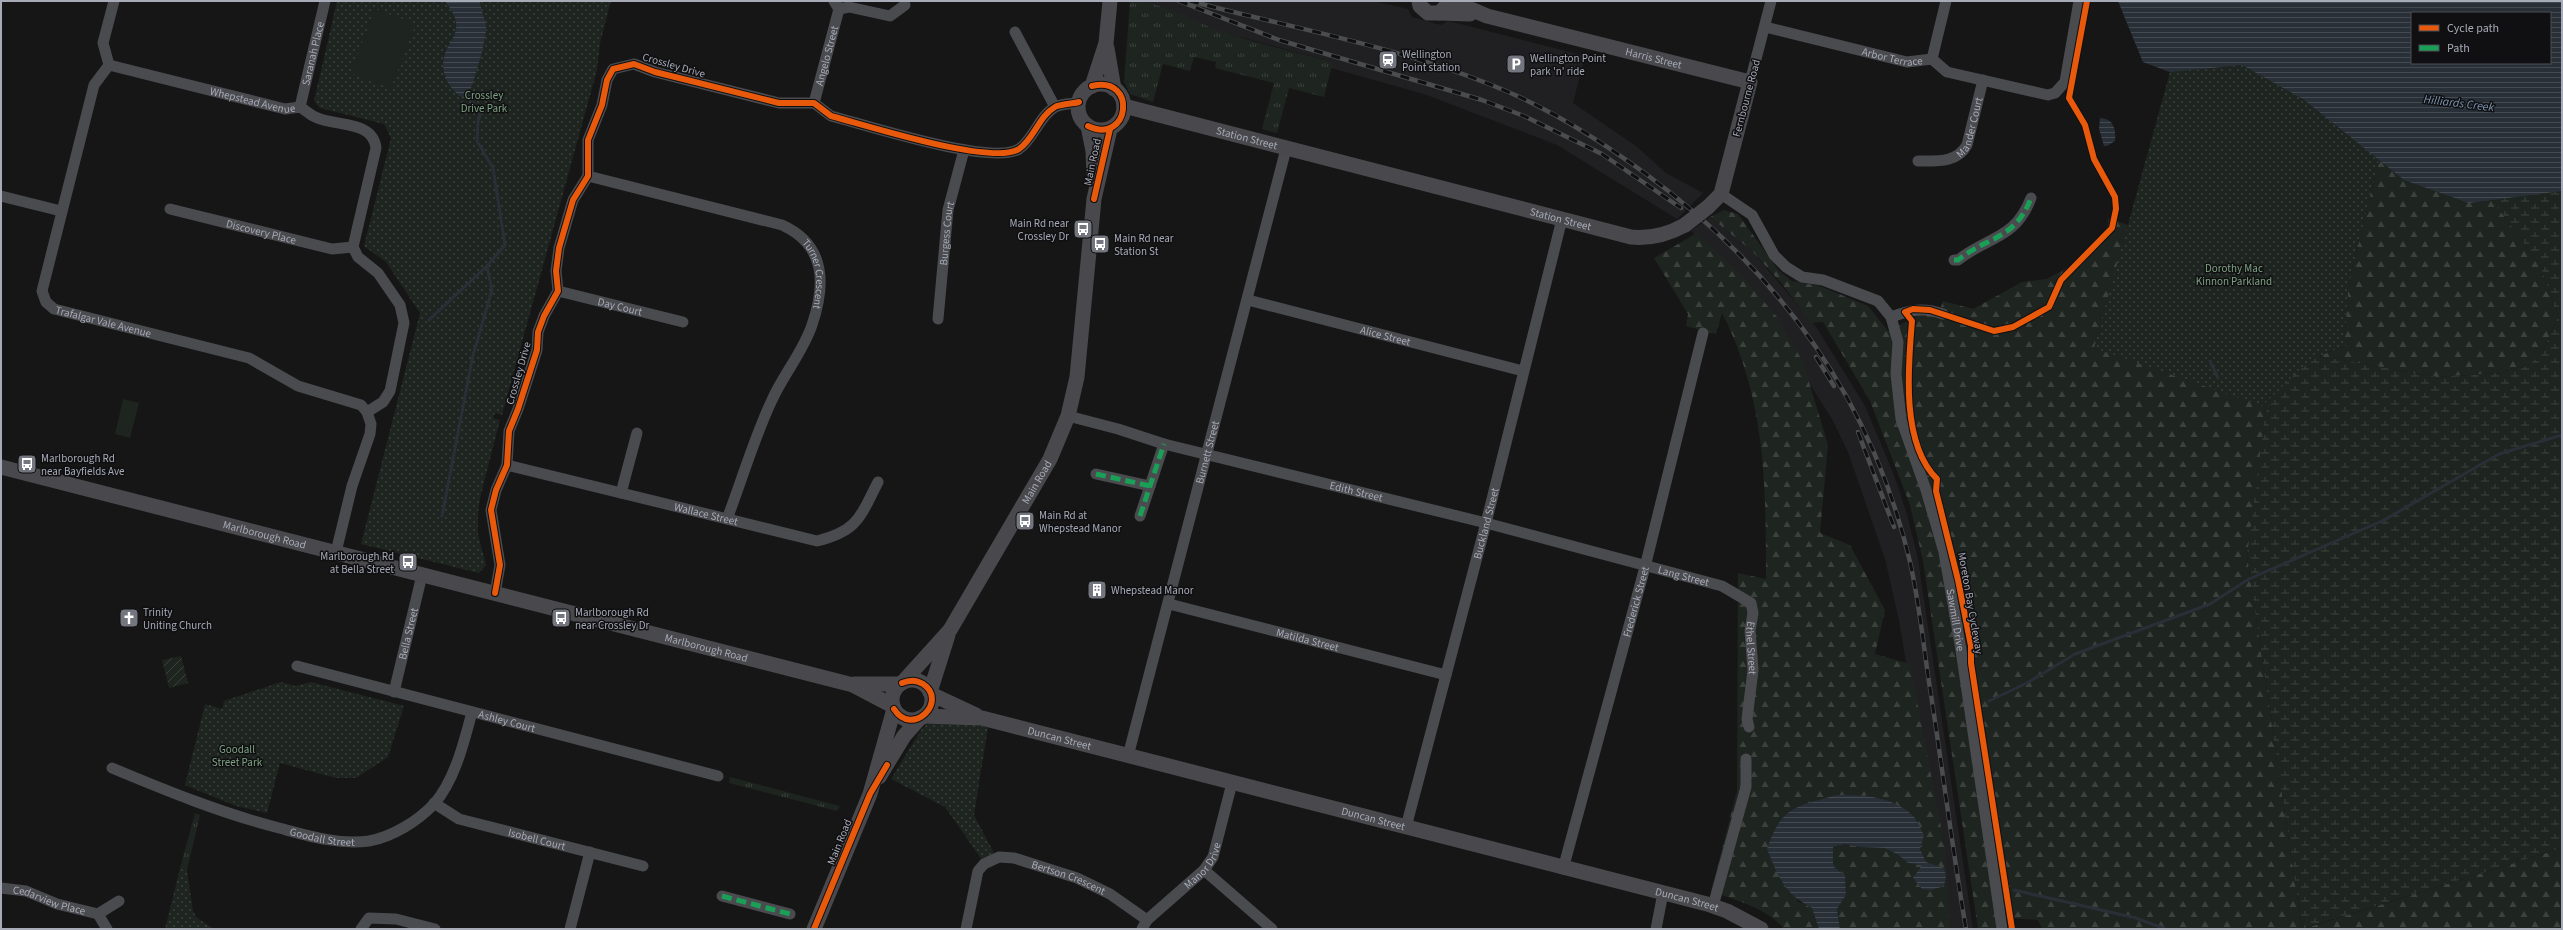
<svg xmlns="http://www.w3.org/2000/svg" width="2563" height="930" font-family="'Source Sans 3',sans-serif">
  <style>
    .built { fill: #202022 }
    .grass { fill: url(#grass-tufts) }
    .forest { fill: url(#forest-firs) }
    .wetland { fill: url(#wetland-marsh); fill-rule: evenodd }
    .park { fill: url(#park-dots) }
    .garden { fill: url(#garden-furrows) }
    .pitch { fill: #1e241f }
    .water { fill: url(#water-rules); fill-rule: evenodd }
    .lines { fill: none; stroke-linecap: round; stroke-linejoin: round }
    .stream { stroke: #292f37; stroke-width: 3 }
    .street { stroke: #4a4b4f; stroke-width: 11 }
    .secondary { stroke: #49494d; stroke-width: 15 }
    .rail-casing { stroke: #4a4c4e; stroke-width: 4.5 }
    .rail { stroke: #101012; stroke-width: 3; stroke-dasharray: 9; stroke-linecap: butt }
    .secondary-bridge { stroke: #49494d; stroke-width: 15 }
    .quiet { stroke: #1a9f57; stroke-width: 5; stroke-dasharray: 10 5; stroke-linecap: butt }
    .cycleway-casing { stroke: #101012; stroke-width: 8 }
    .cycleway { stroke: #e8590c; stroke-width: 6 }
    .labels { text-anchor: middle; stroke-width: 3; stroke-linejoin: round; paint-order: stroke }
    .street-label { font-size: 11px; fill: #a7aab7; stroke: #101012 }
    .poi-label { font-size: 11px; fill: #a7aab7; stroke: #101012; text-anchor: start }
    .park-label { font-size: 11px; fill: #7ea282; stroke: #101012 }
    .water-label { font-size: 12px; font-style: italic; fill: #7e96b2; stroke: #101012 }
  </style>
  <defs>
    <pattern id="grass-tufts" width="24" height="20" patternUnits="userSpaceOnUse"><rect width="24" height="20" fill="#1e241f"/><path d="M3 7l-1-3M5 7V3M7 7l1-3M15 17l-1-3M17 17v-4M19 17l1-3" fill="none" stroke="#3c413d"/></pattern>
    <pattern id="forest-firs" width="22" height="20" patternUnits="userSpaceOnUse"><rect width="22" height="20" fill="#1e241f"/><path d="M5 1l3.5 6h-7zM16 11l3.5 6h-7z" fill="#3c413d"/></pattern>
    <pattern id="wetland-marsh" width="20" height="14" patternUnits="userSpaceOnUse"><rect width="20" height="14" fill="#1e241f"/><path d="M1 5h8M5 5V1M11 12h8M15 12V8" fill="none" stroke="#3c413d"/></pattern>
    <pattern id="park-dots" width="8" height="8" patternUnits="userSpaceOnUse"><rect width="8" height="8" fill="#1e241f"/><path d="M2 2h.1M6 6h.1" fill="none" stroke="#3c413d" stroke-width="1.8" stroke-linecap="round"/></pattern>
    <pattern id="garden-furrows" width="10" height="10" patternUnits="userSpaceOnUse"><rect width="10" height="10" fill="#1e241f"/><path d="M-1 1l2-2M0 10L10 0M9 11l2-2" fill="none" stroke="#3c413d"/></pattern>
    <pattern id="water-rules" width="6" height="5" patternUnits="userSpaceOnUse"><rect width="6" height="5" fill="#292f37"/><path d="M0 2.5h6" fill="none" stroke="#454a52"/></pattern>
  </defs>
  <rect width="100%" height="100%" fill="#161616"/>
  <g class="built">
    <path d="M1130,1H1374L1408,9L1412,17L1441,25L1449,21L1585,56L1573,103L1636,146L1666,173L1703,193L1677,219L1557,145L1424,94L1331,68L1333,62L1225,33Z"/>
    <path d="M1710,217L1752,251L1817,328L1865,406L1894,475L1907,514L1918,559L1973,929H1949L1899,620L1885,559L1848,452L1832,419L1772,325L1744,288L1691,231Z"/>
  </g>
  <g class="grass">
    <path d="M1130,1C1163,1 1195,23 1226,33C1261,44 1297,53 1333,62L1324,97L1289,88L1277,133L1262,129L1274,83L1215,68L1216,62L1194,57L1190,71L1163,64L1153,102L1130,94L1124,82Z"/>
    <path d="M730,777L840,806L837,811L729,783Z"/>
    <path d="M195,813L200,815L187,870L180,868Z"/>
  </g>
  <g class="forest">
    <path d="M2379,160L2404,180L2469,203L2492,200L2540,265L2558,316L2542,354L2527,366L2497,373L2437,377L2319,356L2348,345L2345,337L2348,286Z"/>
    <path d="M1724,210L1738,214L1779,271L1792,281L1820,286L1868,306L1888,331L1919,315L1937,317L1943,301L1973,309L2022,282L2047,279L2072,265L2107,230L2108,218L2128,225L2095,349L2281,369L2247,556L2302,929H2042L2038,920L1995,917L1997,929H1978L1923,561L1910,505L1870,401L1823,322L1811,323L1782,284L1752,251L1710,217Z"/>
    <path d="M1697,233L1743,277L1777,317L1803,362L1828,445L1820,533L1850,545L1885,610L1875,654L1910,664L1945,848L1950,929H1840L1837,909L1846,895L1845,876L1833,866L1832,847L1845,844L1861,847L1884,848L1897,854L1908,863L1944,868L1926,862L1920,849L1866,795L1797,901L1812,908L1819,929H1784C1766,907 1736,901 1711,891L1737,791L1738,573L1766,579C1766,485 1766,399 1722,313L1716,334L1686,326L1688,314L1654,258Z"/>
    <path d="M2562,848V929H2303Z"/>
  </g>
  <path class="wetland" d="M2118,1H2562V848L2302,929L2247,556L2265,415L2281,369L2319,356L2437,377L2497,373L2527,366L2542,354L2558,316L2540,265L2492,200L2469,203L2404,180L2303,99L2242,65L2170,72L2143,62ZM2412,13H2550V63H2412Z"/>
  <g class="park">
    <path d="M337,1H611L600,43L597,70L502,415L495,413L493,418L500,420L480,498L478,514V534L486,565L479,573L361,544L420,313L386,262L364,246L391,138L384,124L320,108L314,101Z"/>
    <path d="M2242,65L2303,99L2379,160L2348,286L2345,337L2348,345L2319,356L2299,370L2262,406L2094,348L2170,72Z"/>
    <path d="M281,682L295,686L311,682L404,706L388,757L356,778H336L280,763L267,813L236,806L185,785L205,704L222,709L224,701Z"/>
    <path d="M954,720L988,727L974,815L994,853L982,860L945,807L891,779L921,730L927,724Z"/>
    <path d="M180,868L187,870L193,911L197,918L214,929H165Z"/>
  </g>
  <path class="garden" d="M181,656L188,683L169,688L162,660Z"/>
  <g class="pitch">
    <path d="M375,9L416,24L391,88L350,73Z"/>
    <path d="M123,399L139,403L130,438L115,434Z"/>
  </g>
  <g class="water">
    <path d="M445,1H480C480,11 487,20 486,31C483,52 476,74 469,94L465,99C448,90 438,70 446,51C450,42 458,33 456,23C455,14 450,8 445,1Z"/>
    <path d="M2118,1H2562V191L2469,203L2404,180L2303,99L2242,65L2170,72L2143,62ZM2412,13H2550V63H2412Z"/>
    <path d="M2100,118C2114,119 2116,129 2115,141L2107,146H2104L2099,129Z"/>
    <path d="M1837,795C1864,795 1892,796 1913,816C1918,821 1921,830 1924,835L1920,849L1926,862L1944,868L1946,876L1944,886L1932,890L1922,889L1913,878L1922,865L1908,863L1897,854L1884,848L1861,847L1845,844L1833,847V866L1845,876L1846,895L1837,909L1840,929H1819L1812,908C1784,894 1778,876 1767,849C1782,805 1796,807 1837,795Z"/>
  </g>
  <g class="lines">
    <g class="stream">
      <path d="M429,320L487,266L505,245L493,168L477,141L478,122L480,115L467,91"/>
      <path d="M2210,361L2218,378"/>
      <path d="M442,516L473,355L492,290L487,266"/>
      <path d="M1989,701L2027,683L2075,654L2210,604L2249,579L2384,520L2499,454L2562,435"/>
      <path d="M2014,890L2136,918L2165,929"/>
    </g>
    <g class="street">
      <path id="s1" d="M114,1L103,43L109,65L94,85L42,291L46,302L54,309L249,358L298,386L361,405L367,412L371,424L370,434L352,486L336,552"/>
      <path d="M834,1L839,9L849,7L890,16L905,5"/>
      <path id="s2" d="M1765,27L1907,62L1932,59L1947,72L2048,95L2055,93L2065,82L2079,1"/>
      <path d="M1015,32L1055,107"/>
      <path d="M1932,59L1946,1"/>
      <path id="s3" d="M109,65L285,109L300,107C305,110 310,115 315,117C336,127 373,120 376,148L353,247"/>
      <path d="M1750,82L1771,1"/>
      <path id="s4" d="M814,103L839,9"/>
      <path id="s5" d="M300,107L325,1"/>
      <path id="s6" d="M1918,161C1937,161 1957,163 1967,145L1983,80"/>
      <path id="s7" d="M588,176L782,225C826,245 826,284 812,325C803,352 783,375 772,400C754,438 742,480 727,519"/>
      <path d="M1721,194L1752,215L1774,255L1786,267L1802,277L1823,280L1878,301L1891,317C1910,310 1923,307 1943,314"/>
      <path d="M1,196L61,211"/>
      <path id="s8" d="M170,209L332,249L353,247"/>
      <path d="M353,247L358,257L378,273L400,305L404,323L390,391L383,402L367,412"/>
      <path d="M1954,260H1958C1988,236 2015,240 2031,198"/>
      <path id="s9" d="M558,291L683,322"/>
      <path id="s10" d="M1248,300L1523,371"/>
      <path id="s11" d="M1891,317L1898,342L1896,374L1901,419L1926,490L1944,552L1961,650L2002,929"/>
      <path id="s12" d="M938,319L948,210L964,150"/>
      <path id="s13" d="M1068,416L1118,429L1164,444L1486,523L1722,586L1751,603L1753,613L1750,631L1753,670L1747,719L1749,727"/>
      <path id="s14" d="M507,465L817,541C858,531 860,517 878,482"/>
      <path d="M1096,474L1150,486"/>
      <path d="M621,493L637,433"/>
      <path d="M1140,516L1164,444"/>
      <path d="M495,593L500,565L491,510L496,490L507,465L509,431L518,409L537,350L538,332L544,316L558,291L556,271L559,248L573,200L588,176V140L602,105L607,80L613,69L634,64L655,72L779,103H814L831,116C866,125 992,166 1019,149C1034,139 1039,116 1055,107C1060,104 1072,104 1079,102"/>
      <path id="s15" d="M1169,604L1446,675"/>
      <path id="s16" d="M297,666L718,776"/>
      <path id="s17" d="M394,692L422,575"/>
      <path id="s18" d="M1128,756L1286,149"/>
      <path id="s19" d="M112,768C167,791 221,813 279,828C309,836 338,845 369,841C392,837 418,821 434,804C455,780 464,742 472,712"/>
      <path id="s20" d="M434,803L459,819L643,866"/>
      <path id="s21" d="M1406,827L1486,523L1562,219"/>
      <path id="s22" d="M1563,869L1645,567L1703,333"/>
      <path d="M1204,870L1272,929"/>
      <path id="s23" d="M1,888L26,891L57,904L98,914"/>
      <path d="M722,896L790,914"/>
      <path d="M1713,906L1746,787V759"/>
      <path d="M107,929L98,914L119,901"/>
      <path d="M361,929L369,918L396,919L435,929"/>
      <path d="M570,929L590,852"/>
      <path id="s24" d="M966,929L978,871L984,864L999,857L1014,858L1077,878L1110,894L1147,920"/>
      <path id="s25" d="M1142,929L1147,920L1204,870L1213,857L1232,783"/>
      <path d="M1656,929L1663,893"/>
    </g>
    <g class="secondary">
      <path d="M1419,1L1420,6L1428,13H1439L1446,6"/>
      <path id="s26" d="M1452,1L1487,16L1750,82L1721,194L1708,207"/>
      <path d="M1439,13L1470,14"/>
      <path d="M1107,48L1114,89"/>
      <circle cx="1101" cy="107" r="23"/>
      <path d="M1092,86L1106,43L1110,1"/>
      <path id="s27" d="M1124,106L1631,237C1651,239 1667,235 1685,225"/>
      <path d="M1088,126L1093,151L1094,176"/>
      <path id="s28" d="M1,467L853,685L893,706"/>
      <circle cx="912" cy="700" r="20"/>
      <path id="s29" d="M902,683L950,630L1050,459L1068,416L1077,377L1094,199L1110,129"/>
      <path d="M854,684H900"/>
      <path d="M930,692L948,635"/>
      <path d="M931,694L976,715"/>
      <path id="s30" d="M924,716L982,718L1707,904L1727,911L1761,929"/>
      <path d="M879,777L904,736L920,718"/>
      <path d="M814,929L870,794L894,709"/>
    </g>
    <g class="rail-casing">
      <g id="rail">
        <path d="M1179,1L1279,40L1482,100L1524,116L1602,154L1681,208"/>
        <path d="M1190,1C1288,27 1394,46 1489,84C1546,106 1597,138 1646,174C1779,272 1872,400 1910,562C1919,601 1923,642 1929,682C1942,764 1952,847 1966,929"/>
        <path d="M1816,357L1834,386"/>
        <path d="M1858,432L1894,527"/>
      </g>
    </g>
    <use href="#rail" class="rail"/>
    <path class="secondary-bridge" d="M1685,225L1708,207"/>
    <g class="quiet">
      <path d="M1954,260H1958C1988,236 2015,240 2031,198"/>
      <path d="M1096,474L1150,486"/>
      <path d="M1140,516L1164,444"/>
      <path d="M722,896L790,914"/>
    </g>
    <g class="cycleway-casing">
      <g id="cycleway">
        <path d="M1088,126C1130,146 1138,75 1092,86"/>
        <path d="M1094,199L1110,129"/>
        <path d="M495,593L500,565L491,510L496,490L507,465L509,431L518,409L537,350L538,332L544,316L558,291L556,271L559,248L573,200L588,176V140L602,105L607,80L613,69L634,64L655,72L779,103H814L831,116C866,125 992,166 1019,149C1034,139 1039,116 1055,107C1060,104 1072,104 1079,102"/>
        <path d="M894,709C912,738 949,701 923,684C917,680 909,680 902,683"/>
        <path d="M814,929L870,794L887,765"/>
        <path d="M2012,929L1971,663V646L1958,580L1936,491L1937,479C1901,444 1908,367 1912,321L1905,312L1913,309L1930,310L1994,331L2013,327L2049,307L2061,280L2112,228L2116,209L2115,197L2094,159L2085,125L2069,98L2087,1"/>
      </g>
    </g>
    <use href="#cycleway" class="cycleway"/>
  </g>
  <defs>
    <g id="station-square" transform="scale(1)"><rect x="-9" y="-9" width="18" height="18" rx="4" fill="#74767f" stroke="#101012"/><path d="M-3-6H3Q5-6 5-4V2Q5 4 3 4L4.5 6H3L1.5 4h-3L-3 6H-4.5L-3 4Q-5 4-5 2V-4Q-5-6-3-6ZM-3.5-4v3h7v-3ZM-3.5 1v1.5H-2V1ZM2 1v1.5H3.5V1Z" fill="#fff"/></g>
    <g id="parking-square" transform="scale(1)"><rect x="-9" y="-9" width="18" height="18" rx="4" fill="#74767f" stroke="#101012"/><path d="M-3.5-5.5H1a3.5 3.5 0 0 1 0 7H-1V5.5H-3.5ZM-1-3.4V-.6H.8a1.4 1.4 0 0 0 0-2.8Z" fill="#fff"/></g>
    <g id="bus-square" transform="scale(1)"><rect x="-9" y="-9" width="18" height="18" rx="4" fill="#74767f" stroke="#101012"/><path d="M-5-6H5V4H4V6H2V4H-2V6H-4V4H-5ZM-3.5-4V0h7V-4ZM-3.5 1.2v1.5H-2V1.2ZM2 1.2v1.5H3.5V1.2Z" fill="#fff"/></g>
    <g id="building-square" transform="scale(1)"><rect x="-9" y="-9" width="18" height="18" rx="4" fill="#74767f" stroke="#101012"/><path d="M-4-6H4V6H1V3H-1V6H-4ZM-2.5-4.3h1.7v1.8h-1.7ZM.8-4.3h1.7v1.8H.8ZM-2.5-1h1.7V.8h-1.7ZM.8-1h1.7V.8H.8Z" fill="#fff"/></g>
    <g id="church-square" transform="scale(1)"><rect x="-9" y="-9" width="18" height="18" rx="4" fill="#74767f" stroke="#101012"/><path d="M-1.2-6h2.4v3.5h3.3v2.4h-3.3V6h-2.4V-.1h-3.3v-2.4h3.3Z" fill="#fff"/></g>
  </defs>
  <g fill-rule="evenodd">
    <use href="#station-square" x="1388" y="60"/>
    <use href="#parking-square" x="1516" y="64"/>
    <use href="#bus-square" x="1083" y="229"/>
    <use href="#bus-square" x="1100" y="244"/>
    <use href="#bus-square" x="27" y="464"/>
    <use href="#bus-square" x="1025" y="521"/>
    <use href="#bus-square" x="408" y="562"/>
    <use href="#building-square" x="1097" y="590"/>
    <use href="#church-square" x="129" y="618"/>
    <use href="#bus-square" x="561" y="618"/>
  </g>
  <g class="labels">
    <g class="street-label">
      <text dy="4" stroke="none"><textPath href="#s5" startOffset="55">Saranah Place</textPath></text>
      <text dy="4" stroke="none"><textPath href="#s2" startOffset="131">Arbor Terrace</textPath></text>
      <text dy="4" stroke="none"><textPath href="#s4" startOffset="49">Angelo Street</textPath></text>
      <text dy="4" stroke="none"><textPath href="#s26" startOffset="210">Harris Street</textPath></text>
      <text transform="translate(674 65) rotate(16)" y="4">Crossley Drive</text>
      <text dy="4" stroke="none"><textPath href="#s3" startOffset="148">Whepstead Avenue</textPath></text>
      <text transform="translate(1746 98) rotate(-75)" y="4">Fernbourne Road</text>
      <text dy="4" stroke="none"><textPath href="#s6" startOffset="72">Mander Court</textPath></text>
      <text dy="4" stroke="none"><textPath href="#s27" startOffset="127">Station Street</textPath></text>
      <text transform="translate(1092 162) rotate(-78)" y="4">Main Road</text>
      <text dy="4" stroke="none"><textPath href="#s27" startOffset="451">Station Street</textPath></text>
      <text dy="4" stroke="none"><textPath href="#s8" startOffset="94">Discovery Place</textPath></text>
      <text dy="4" stroke="none"><textPath href="#s12" startOffset="86">Burgess Court</textPath></text>
      <text dy="4" stroke="none"><textPath href="#s7" startOffset="264">Turner Crescent</textPath></text>
      <text dy="4" stroke="none"><textPath href="#s9" startOffset="64">Day Court</textPath></text>
      <text dy="4" stroke="none"><textPath href="#s1" startOffset="377">Trafalgar Vale Avenue</textPath></text>
      <text dy="4" stroke="none"><textPath href="#s10" startOffset="142">Alice Street</textPath></text>
      <text transform="translate(518 373) rotate(-74)" y="4">Crossley Drive</text>
      <text dy="4" stroke="none"><textPath href="#s18" startOffset="314">Burnett Street</textPath></text>
      <text dy="4" stroke="none"><textPath href="#s29" startOffset="243">Main Road</textPath></text>
      <text dy="4" stroke="none"><textPath href="#s13" startOffset="298">Edith Street</textPath></text>
      <text dy="4" stroke="none"><textPath href="#s14" startOffset="205">Wallace Street</textPath></text>
      <text dy="4" stroke="none"><textPath href="#s21" startOffset="314">Buckland Street</textPath></text>
      <text dy="4" stroke="none"><textPath href="#s28" startOffset="272">Marlborough Road</textPath></text>
      <text dy="4" stroke="none"><textPath href="#s13" startOffset="636">Lang Street</textPath></text>
      <text dy="4" stroke="none"><textPath href="#s22" startOffset="277">Frederick Street</textPath></text>
      <text transform="translate(1971 603) rotate(80)" y="4">Moreton Bay Cycleway</text>
      <text dy="4" stroke="none"><textPath href="#s11" startOffset="312">Sawmill Drive</textPath></text>
      <text dy="4" stroke="none"><textPath href="#s17" startOffset="60">Bella Street</textPath></text>
      <text dy="4" stroke="none"><textPath href="#s15" startOffset="143">Matilda Street</textPath></text>
      <text dy="4" stroke="none"><textPath href="#s28" startOffset="728">Marlborough Road</textPath></text>
      <text dy="4" stroke="none"><textPath href="#s13" startOffset="755">Ethel Street</textPath></text>
      <text dy="4" stroke="none"><textPath href="#s16" startOffset="217">Ashley Court</textPath></text>
      <text dy="4" stroke="none"><textPath href="#s30" startOffset="138">Duncan Street</textPath></text>
      <text dy="4" stroke="none"><textPath href="#s30" startOffset="462">Duncan Street</textPath></text>
      <text dy="4" stroke="none"><textPath href="#s19" startOffset="222">Goodall Street</textPath></text>
      <text dy="4" stroke="none"><textPath href="#s20" startOffset="110">Isobell Court</textPath></text>
      <text transform="translate(839 842) rotate(-68)" y="4">Main Road</text>
      <text dy="4" stroke="none"><textPath href="#s25" startOffset="89">Manor Drive</textPath></text>
      <text dy="4" stroke="none"><textPath href="#s24" startOffset="158">Bertson Crescent</textPath></text>
      <text dy="4" stroke="none"><textPath href="#s23" startOffset="50">Cedarview Place</textPath></text>
      <text dy="4" stroke="none"><textPath href="#s30" startOffset="786">Duncan Street</textPath></text>
    </g>
    <g class="poi-label">
      <text x="1402" y="58">Wellington<tspan x="1402" dy="13">Point station</tspan></text>
      <text x="1530" y="62">Wellington Point<tspan x="1530" dy="13">park 'n' ride</tspan></text>
      <text x="1069" y="227" text-anchor="end">Main Rd near<tspan x="1069" dy="13">Crossley Dr</tspan></text>
      <text x="1114" y="242">Main Rd near<tspan x="1114" dy="13">Station St</tspan></text>
      <text x="41" y="462">Marlborough Rd<tspan x="41" dy="13">near Bayfields Ave</tspan></text>
      <text x="1039" y="519">Main Rd at<tspan x="1039" dy="13">Whepstead Manor</tspan></text>
      <text x="394" y="560" text-anchor="end">Marlborough Rd<tspan x="394" dy="13">at Bella Street</tspan></text>
      <text x="1111" y="594">Whepstead Manor</text>
      <text x="143" y="616">Trinity<tspan x="143" dy="13">Uniting Church</tspan></text>
      <text x="575" y="616">Marlborough Rd<tspan x="575" dy="13">near Crossley Dr</tspan></text>
    </g>
    <g class="park-label">
      <text x="484" y="99">Crossley<tspan x="484" dy="13">Drive Park</tspan></text>
      <text x="2234" y="272">Dorothy Mac<tspan x="2234" dy="13">Kinnon Parkland</tspan></text>
      <text x="237" y="753">Goodall<tspan x="237" dy="13">Street Park</tspan></text>
    </g>
    <g class="water-label">
      <text transform="translate(2459 103) rotate(7)" y="4">Hilliards Creek</text>
    </g>
  </g>
  <rect width="2563" height="930" fill="none" stroke="#a7aab7" stroke-width="4"/>
  <rect x="2411" y="12" width="140" height="52" fill="#101012" stroke="#4c4e54"/>
  <rect x="2419" y="25" width="20" height="6" fill="#e8590c" stroke="#4c4e54"/>
  <text x="2447" y="32" font-size="12" fill="#a7aab7">Cycle path</text>
  <rect x="2419" y="45" width="20" height="6" fill="#1a9f57" stroke="#4c4e54"/>
  <text x="2447" y="52" font-size="12" fill="#a7aab7">Path</text>
</svg>
